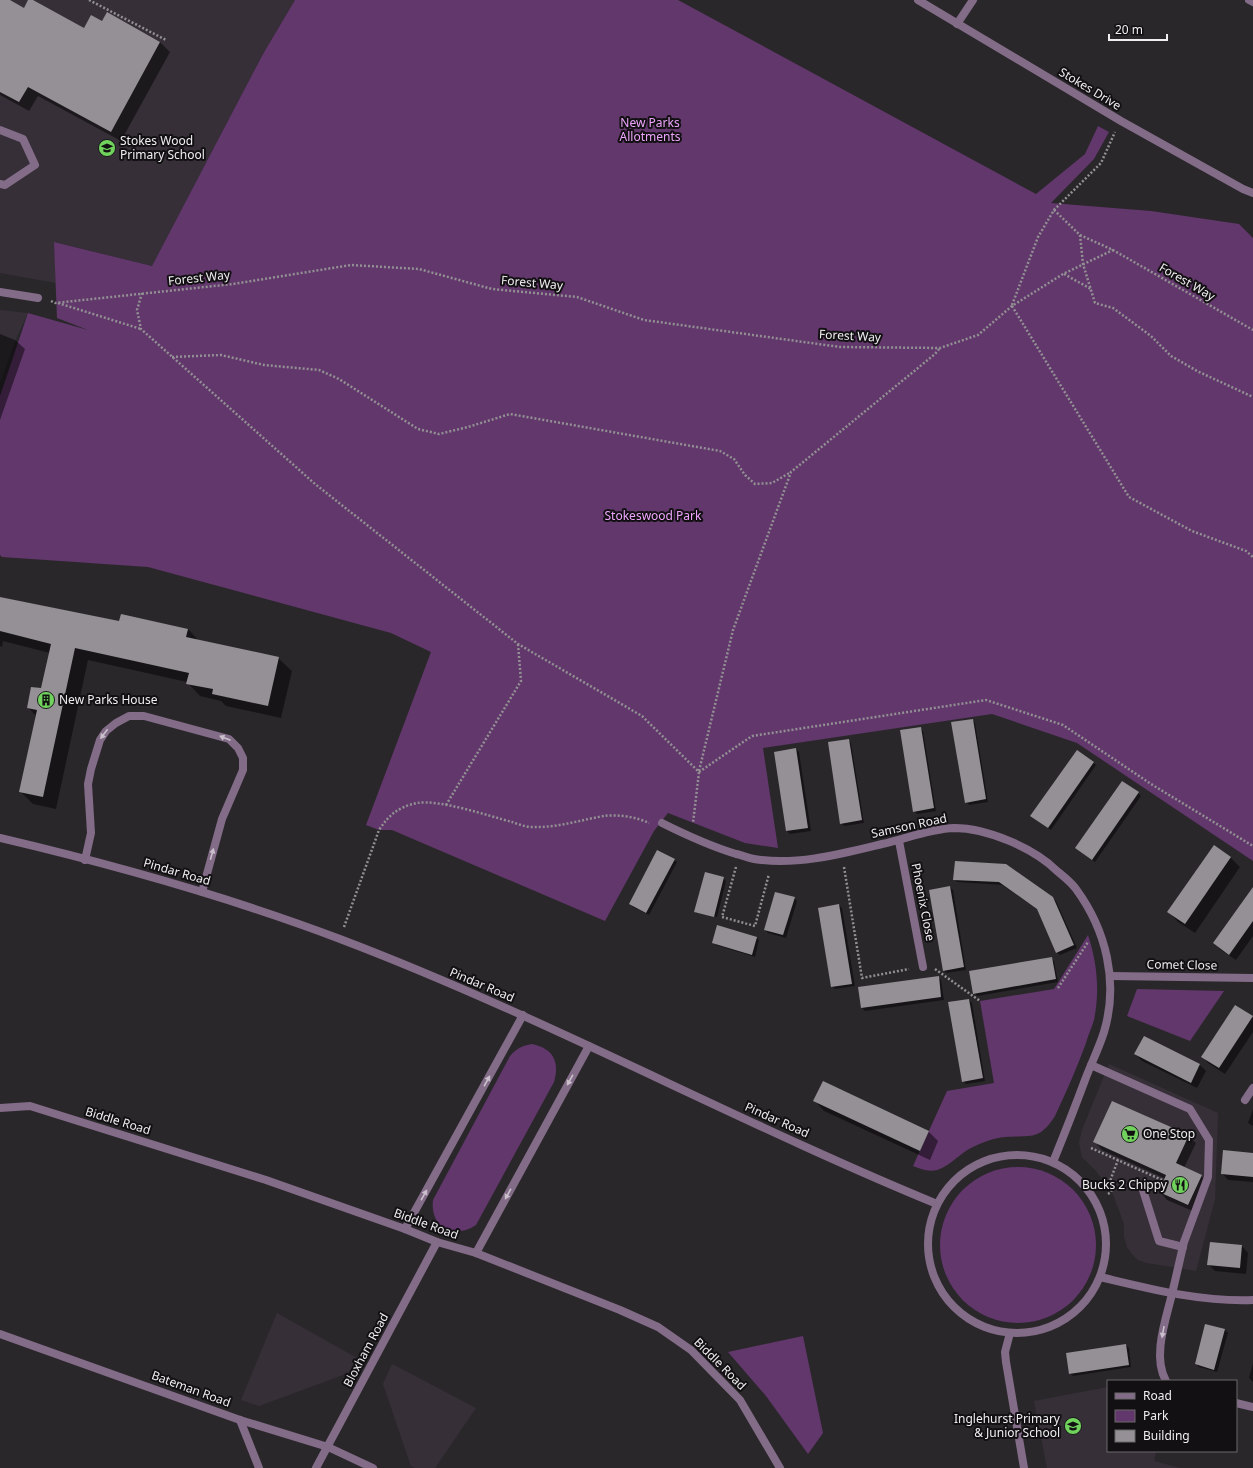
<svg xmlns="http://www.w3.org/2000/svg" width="1253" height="1468" font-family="'Noto Sans',sans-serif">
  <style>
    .built { fill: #362f38 }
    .green { fill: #62376c }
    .shadow { fill: #0007 }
    .building { fill: #949095 }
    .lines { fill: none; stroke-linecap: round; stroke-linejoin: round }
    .path { stroke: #929093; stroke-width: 2.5; stroke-dasharray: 2 2; stroke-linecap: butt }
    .lane { stroke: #836c88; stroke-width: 8 }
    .street { stroke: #836c88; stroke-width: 8 }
    .oneway { fill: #cac0cc }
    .labels { text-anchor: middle; stroke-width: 4; stroke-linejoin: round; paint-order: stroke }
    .street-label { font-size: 12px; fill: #f0eef1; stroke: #121012 }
    .park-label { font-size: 12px; fill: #eda5fc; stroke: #121012 }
    .poi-label { font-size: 12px; fill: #f0eef1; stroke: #121012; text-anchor: start }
  </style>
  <rect width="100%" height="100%" fill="#2a272b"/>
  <g class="built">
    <path d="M0,0H295L263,54L152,266L55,242L56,283L0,273Z"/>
    <path d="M0,310L28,313L16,339L0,383Z"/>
    <path d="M1109,1064L1218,1113L1215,1199L1196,1271L1147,1263L1138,1260L1132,1254L1127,1247L1124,1236V1224L1113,1194L1096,1171L1082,1157L1079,1143L1082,1130Z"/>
    <path d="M277,1313L357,1358L351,1372L259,1406L241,1400Z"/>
    <path d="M392,1364L476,1408L435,1468H415L411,1466L383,1384Z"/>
    <path d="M1108,1387V1451H1156L1154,1461L1180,1468H1047L1034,1401Z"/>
  </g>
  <g class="green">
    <path d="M295,0H678L1036,194L1085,154L1098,126L1109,132L1094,159L1051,203L1151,211L1239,224L1253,238V861L1077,743L992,714L763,748L778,848L745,843L668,813L654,831L605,921L392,830H379L366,825L431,652L391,633L148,567L2,557L0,555V396L28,313L88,330L57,318L54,242L152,266L263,54Z"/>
    <path d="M1088,935C1097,962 1100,991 1094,1020C1092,1027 1088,1035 1086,1043C1077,1068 1066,1092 1055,1116C1039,1141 1031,1135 1005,1137C994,1138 983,1142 973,1147C961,1152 949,1167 937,1170C928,1172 921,1169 913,1166L947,1091L994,1083L980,1001L1054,989Z"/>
    <path d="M1137,989L1224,991L1190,1041L1127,1016Z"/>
    <path d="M532,1044C553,1048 560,1062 554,1082L476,1225C453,1240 430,1228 433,1200L510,1056C517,1048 522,1046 532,1044Z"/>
    <circle cx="1018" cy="1245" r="78"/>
    <path d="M803,1336L823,1433L808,1454L766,1396L728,1352Z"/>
  </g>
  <g class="shadow">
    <path d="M0,0H9L24,9L29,0H31L85,29L102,22L107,14L160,42L170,52L121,141L38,96L29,111L0,95Z"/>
    <path d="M0,334L15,340L25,349L0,420Z"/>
    <path d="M0,597L120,622L188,629L198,640L278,658L292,671L281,718L226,706L221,701L200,696L187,682L88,660L56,809L33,804L20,791L36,716L28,707L42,690L50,653L3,641L2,647L0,646Z"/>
    <path d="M973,720L975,723L988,802L969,805L966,802Z"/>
    <path d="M920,728L923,731L936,811L917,814L914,811Z"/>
    <path d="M848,740L851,743L864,823L844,826L841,823Z"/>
    <path d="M796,749L799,752L811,831L790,834L787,831L775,753Z"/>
    <path d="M1093,762L1096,765L1051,830L1032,816Z"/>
    <path d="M1138,793L1141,796L1095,862L1076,848Z"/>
    <path d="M1230,857L1240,867L1195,933L1178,922L1169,912Z"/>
    <path d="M674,860L677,862L649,915L633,907L630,904Z"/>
    <path d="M955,862L1053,898L1056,901L1077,948L1060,955L1057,953L1039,910L1002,885L957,882L954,879Z"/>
    <path d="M723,878L726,881L717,917L697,912V914L695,911Z"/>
    <path d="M950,887L953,890L966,970L946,973L944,970Z"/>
    <path d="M1253,889V936L1236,960L1221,950L1214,943Z"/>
    <path d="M794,898L797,901L786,938L768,933L765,930Z"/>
    <path d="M839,905L842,908L855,986L835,989L832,986Z"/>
    <path d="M757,938L759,940L755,957L716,945L713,942Z"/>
    <path d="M1051,958L1054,961L1058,982L977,996L974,993Z"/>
    <path d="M938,977L941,980L944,1000L865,1011L862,1008Z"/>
    <path d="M969,1000L972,1003L985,1081L966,1084L963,1081Z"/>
    <path d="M1235,1006L1253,1018V1032L1225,1074L1208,1063L1202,1056Z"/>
    <path d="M1135,1054L1200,1065L1206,1071L1197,1088L1142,1061Z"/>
    <path d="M815,1101L929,1132L938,1141L930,1160L824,1111Z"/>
    <path d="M1253,1109V1126L1248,1123Z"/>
    <path d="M1188,1136L1196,1143L1184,1168L1201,1176L1209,1183L1195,1212L1167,1200L1160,1192L1166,1179L1102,1150L1095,1142Z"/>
    <path d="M1253,1154V1182L1228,1180L1222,1173Z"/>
    <path d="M1242,1246L1248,1253L1246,1274L1215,1271L1208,1264Z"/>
    <path d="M1206,1325L1225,1330L1228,1333L1217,1372L1199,1367L1196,1364Z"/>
    <path d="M1126,1345L1129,1348L1131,1367L1073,1376L1070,1373Z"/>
    <path d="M1253,1363V1382L1249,1378Z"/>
  </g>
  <g class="building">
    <path d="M0,0H10L24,8L28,0H33L84,28L91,15L102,21L107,12L160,42L111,132L28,87L19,102L0,92Z"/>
    <path d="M0,597L119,621L121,614L188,629L186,637L279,657L268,706L212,694L213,689L186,684L189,673L75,648L43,797L19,792L37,710L27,708L31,687L41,688L51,644L0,631Z"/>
    <path d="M973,719L986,799L965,803L951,722Z"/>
    <path d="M921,727L934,808L913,812L900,730Z"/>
    <path d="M849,739L862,820L840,824L828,742Z"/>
    <path d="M796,748L808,828L786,831L774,752Z"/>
    <path d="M1077,750L1094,762L1048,828L1030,816Z"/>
    <path d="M1122,781L1139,792L1092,860L1075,848Z"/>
    <path d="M1214,845L1231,857L1185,924L1167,912Z"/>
    <path d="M657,850L675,859L646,913L629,904Z"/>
    <path d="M955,861L1006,864L1053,897L1074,945L1056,953L1037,909L999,882L953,880Z"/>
    <path d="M705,872L724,877L714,917L694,912Z"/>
    <path d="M950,886L964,967L943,971L929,890Z"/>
    <path d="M1253,887V921L1229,955L1213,943Z"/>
    <path d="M775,892L795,897L783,935L764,930Z"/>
    <path d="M839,904L852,984L831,987L818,908Z"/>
    <path d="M717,925L757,937L752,955L712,943Z"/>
    <path d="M1052,957L1056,979L973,994L969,971Z"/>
    <path d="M939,976L941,997L861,1008L858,987Z"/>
    <path d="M969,999L983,1078L962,1082L948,1002Z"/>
    <path d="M1235,1005L1253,1016L1219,1068L1201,1057Z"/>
    <path d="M1144,1036L1200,1064L1191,1083L1134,1054Z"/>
    <path d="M823,1081L929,1131L920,1151L813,1101Z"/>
    <path d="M1112,1101L1189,1135L1176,1163L1202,1175L1188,1205L1159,1192L1166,1175L1093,1142Z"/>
    <path d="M1223,1150L1253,1153V1177L1221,1174Z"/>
    <path d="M1210,1242L1242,1245L1240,1268L1207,1265Z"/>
    <path d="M1205,1324L1225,1329L1214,1370L1195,1364Z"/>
    <path d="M1126,1344L1129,1365L1069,1374L1066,1353Z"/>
  </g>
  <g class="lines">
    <g class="path">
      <path d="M89,0L166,40"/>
      <path d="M1054,210L1080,235L1113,250L1253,330"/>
      <path d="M1080,235L1083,264L1095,303L1113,308L1151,336L1171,356L1197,371L1253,397"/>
      <path d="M1064,274L1091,289"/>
      <path d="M142,293L137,310L141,329L315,484L518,644L642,716L699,772L693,823"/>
      <path d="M51,301L55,303L233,284L351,265L419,269L492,289L577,297L644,320L840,347L940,348L978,335L1012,306L1063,274L1113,250"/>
      <path d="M58,303L141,329"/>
      <path d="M1012,305L1038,237L1054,210L1101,163L1115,132"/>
      <path d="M1012,306L1129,497L1192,531L1246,551L1253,557"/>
      <path d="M172,357L221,355L264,365L319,370L339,379L418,429L439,434L468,427L510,414L720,451L734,459L745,475L755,484L772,483L791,472"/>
      <path d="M699,771L733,630L791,472L935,354L940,348"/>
      <path d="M699,772L752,736L986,700L1063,725L1151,784L1253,846"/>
      <path d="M446,805L521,681L518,644"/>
      <path d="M736,867L722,917L755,926L769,874"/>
      <path d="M844,867L862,978L909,969"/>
      <path d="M344,927L379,830C389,815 398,807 417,803C439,799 489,816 512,822C518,824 525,827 532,827C557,828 580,820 604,816C618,814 636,817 649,823"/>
      <path d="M935,969L980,1001"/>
      <path d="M1058,988L1088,942"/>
      <path d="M1091,1148L1162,1180"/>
      <path d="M1108,1194L1111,1192L1112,1189L1110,1181L1118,1160"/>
    </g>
    <g class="lane">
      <path d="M0,130L23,139L35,165L5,185L0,184"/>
      <path d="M85,860L91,833L88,784L91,769L100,740L106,731L116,723L129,716H144L229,739L238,748L243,758V770L222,819L202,892"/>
      <path d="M1091,1065L1190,1109L1209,1140L1208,1177L1184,1242L1172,1294"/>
      <path d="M1245,1100L1253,1088"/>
      <path d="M1142,1187L1159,1241L1183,1247"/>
      <path d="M240,1420L259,1468"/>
    </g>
    <g class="street">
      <path d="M918,0L1121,121L1243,189L1253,193"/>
      <path d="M1249,0L1253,2"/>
      <path d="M957,24L973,0"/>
      <path d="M0,292L38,298"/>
      <path d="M662,823C686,835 710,846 736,854C742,855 748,858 754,859C796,866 841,854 882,844C905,839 929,829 954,828C987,828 1034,848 1057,871C1063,876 1071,882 1076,889C1106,930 1119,982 1104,1032C1099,1048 1091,1064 1085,1080C1075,1107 1064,1135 1053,1162"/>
      <path d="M0,838C115,865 229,897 340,939C543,1016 735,1121 937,1204"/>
      <path d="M899,841L923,967"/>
      <path d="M1111,976L1253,978"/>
      <path d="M0,1108L30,1106L266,1180L405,1229L437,1242L476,1253L620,1310L658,1327L691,1350L740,1400L780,1468"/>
      <circle cx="1017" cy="1244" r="89"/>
      <path d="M405,1229L523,1015"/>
      <path d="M476,1253L589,1046"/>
      <path d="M1100,1277C1151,1289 1200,1302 1253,1300"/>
      <path d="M1010,1333L1005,1352L1006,1362L1024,1468"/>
      <path d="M0,1334L240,1420L328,1447L373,1468"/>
      <path d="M1166,1381C1152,1357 1166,1319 1172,1294"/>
      <path d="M1236,1403L1253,1407"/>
      <path d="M316,1468L437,1242"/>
    </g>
  </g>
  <defs><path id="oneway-solid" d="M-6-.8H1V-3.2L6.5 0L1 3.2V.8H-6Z"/></defs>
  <g class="oneway">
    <use href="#oneway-solid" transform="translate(104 734) rotate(127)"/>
    <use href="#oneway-solid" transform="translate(225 738) rotate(-159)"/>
    <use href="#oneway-solid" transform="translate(212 854) rotate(-74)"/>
    <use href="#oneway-solid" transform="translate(570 1080) rotate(119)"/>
    <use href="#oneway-solid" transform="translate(487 1081) rotate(-61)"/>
    <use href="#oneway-solid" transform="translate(508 1194) rotate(119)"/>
    <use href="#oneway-solid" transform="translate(424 1195) rotate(-61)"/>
    <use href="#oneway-solid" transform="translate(1163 1332) rotate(100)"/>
  </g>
  <defs>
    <g id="school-disc" transform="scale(0.9)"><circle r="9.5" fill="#71d35e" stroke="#121012"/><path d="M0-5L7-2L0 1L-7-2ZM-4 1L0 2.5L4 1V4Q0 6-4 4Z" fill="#111"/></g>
    <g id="building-disc" transform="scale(0.9)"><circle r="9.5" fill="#71d35e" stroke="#121012"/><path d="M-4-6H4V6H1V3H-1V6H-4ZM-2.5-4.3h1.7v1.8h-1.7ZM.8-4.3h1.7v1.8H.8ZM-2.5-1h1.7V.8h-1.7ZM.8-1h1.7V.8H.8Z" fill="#111"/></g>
    <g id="supermarket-disc" transform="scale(0.9)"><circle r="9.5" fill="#71d35e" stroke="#121012"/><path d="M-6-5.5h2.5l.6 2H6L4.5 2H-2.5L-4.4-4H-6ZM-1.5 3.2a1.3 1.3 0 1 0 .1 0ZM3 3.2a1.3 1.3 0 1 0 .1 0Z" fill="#111"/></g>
    <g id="restaurant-disc" transform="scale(0.9)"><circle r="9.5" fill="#71d35e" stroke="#121012"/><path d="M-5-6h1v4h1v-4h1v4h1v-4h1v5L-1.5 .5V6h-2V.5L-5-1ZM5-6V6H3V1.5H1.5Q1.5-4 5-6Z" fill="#111"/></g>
  </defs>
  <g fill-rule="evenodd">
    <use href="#school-disc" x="107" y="148"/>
    <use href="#building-disc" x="46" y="700"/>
    <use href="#supermarket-disc" x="1130" y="1134"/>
    <use href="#restaurant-disc" x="1180" y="1185"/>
    <use href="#school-disc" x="1073" y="1426"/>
  </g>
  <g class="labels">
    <g class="street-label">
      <text transform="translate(1090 89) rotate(31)" y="4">Stokes Drive</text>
      <text transform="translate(199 278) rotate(-6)" y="4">Forest Way</text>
      <text transform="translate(1187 282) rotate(30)" y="4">Forest Way</text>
      <text transform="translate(532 283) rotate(5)" y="4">Forest Way</text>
      <text transform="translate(850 336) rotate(3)" y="4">Forest Way</text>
      <text transform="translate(909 826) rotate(-12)" y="4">Samson Road</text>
      <text transform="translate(177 872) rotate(16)" y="4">Pindar Road</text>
      <text transform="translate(923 902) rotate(79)" y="4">Phoenix Close</text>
      <text transform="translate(1182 965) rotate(1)" y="4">Comet Close</text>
      <text transform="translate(482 985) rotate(23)" y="4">Pindar Road</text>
      <text transform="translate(777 1120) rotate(24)" y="4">Pindar Road</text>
      <text transform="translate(118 1121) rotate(17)" y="4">Biddle Road</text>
      <text transform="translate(426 1224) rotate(20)" y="4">Biddle Road</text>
      <text transform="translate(366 1350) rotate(-62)" y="4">Bloxham Road</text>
      <text transform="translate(720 1364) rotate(45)" y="4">Biddle Road</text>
      <text transform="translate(191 1389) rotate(20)" y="4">Bateman Road</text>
    </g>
    <g class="park-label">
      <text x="650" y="127">New Parks<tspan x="650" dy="14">Allotments</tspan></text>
      <text x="653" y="520">Stokeswood Park</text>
    </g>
    <g class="poi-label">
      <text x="120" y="145">Stokes Wood<tspan x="120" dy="14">Primary School</tspan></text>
      <text x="59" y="704">New Parks House</text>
      <text x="1143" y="1138">One Stop</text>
      <text x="1167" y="1189" text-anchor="end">Bucks 2 Chippy</text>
      <text x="1060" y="1423" text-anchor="end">Inglehurst Primary<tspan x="1060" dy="14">&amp; Junior School</tspan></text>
    </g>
  </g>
  <rect x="1107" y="1380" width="130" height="72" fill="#121012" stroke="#6b696b"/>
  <rect x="1115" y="1393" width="20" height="6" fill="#836c88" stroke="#6b696b"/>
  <text x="1143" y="1400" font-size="12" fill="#f0eef1">Road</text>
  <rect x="1115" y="1410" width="20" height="12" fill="#62376c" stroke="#6b696b"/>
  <text x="1143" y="1420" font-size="12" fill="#f0eef1">Park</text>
  <rect x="1115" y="1430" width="20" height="12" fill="#949095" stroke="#6b696b"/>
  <text x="1143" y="1440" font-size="12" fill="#f0eef1">Building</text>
  <path d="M1109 34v6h58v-6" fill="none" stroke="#f0eef1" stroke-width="2"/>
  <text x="1115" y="34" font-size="12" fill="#f0eef1" stroke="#121012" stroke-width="3" paint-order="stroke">20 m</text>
</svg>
